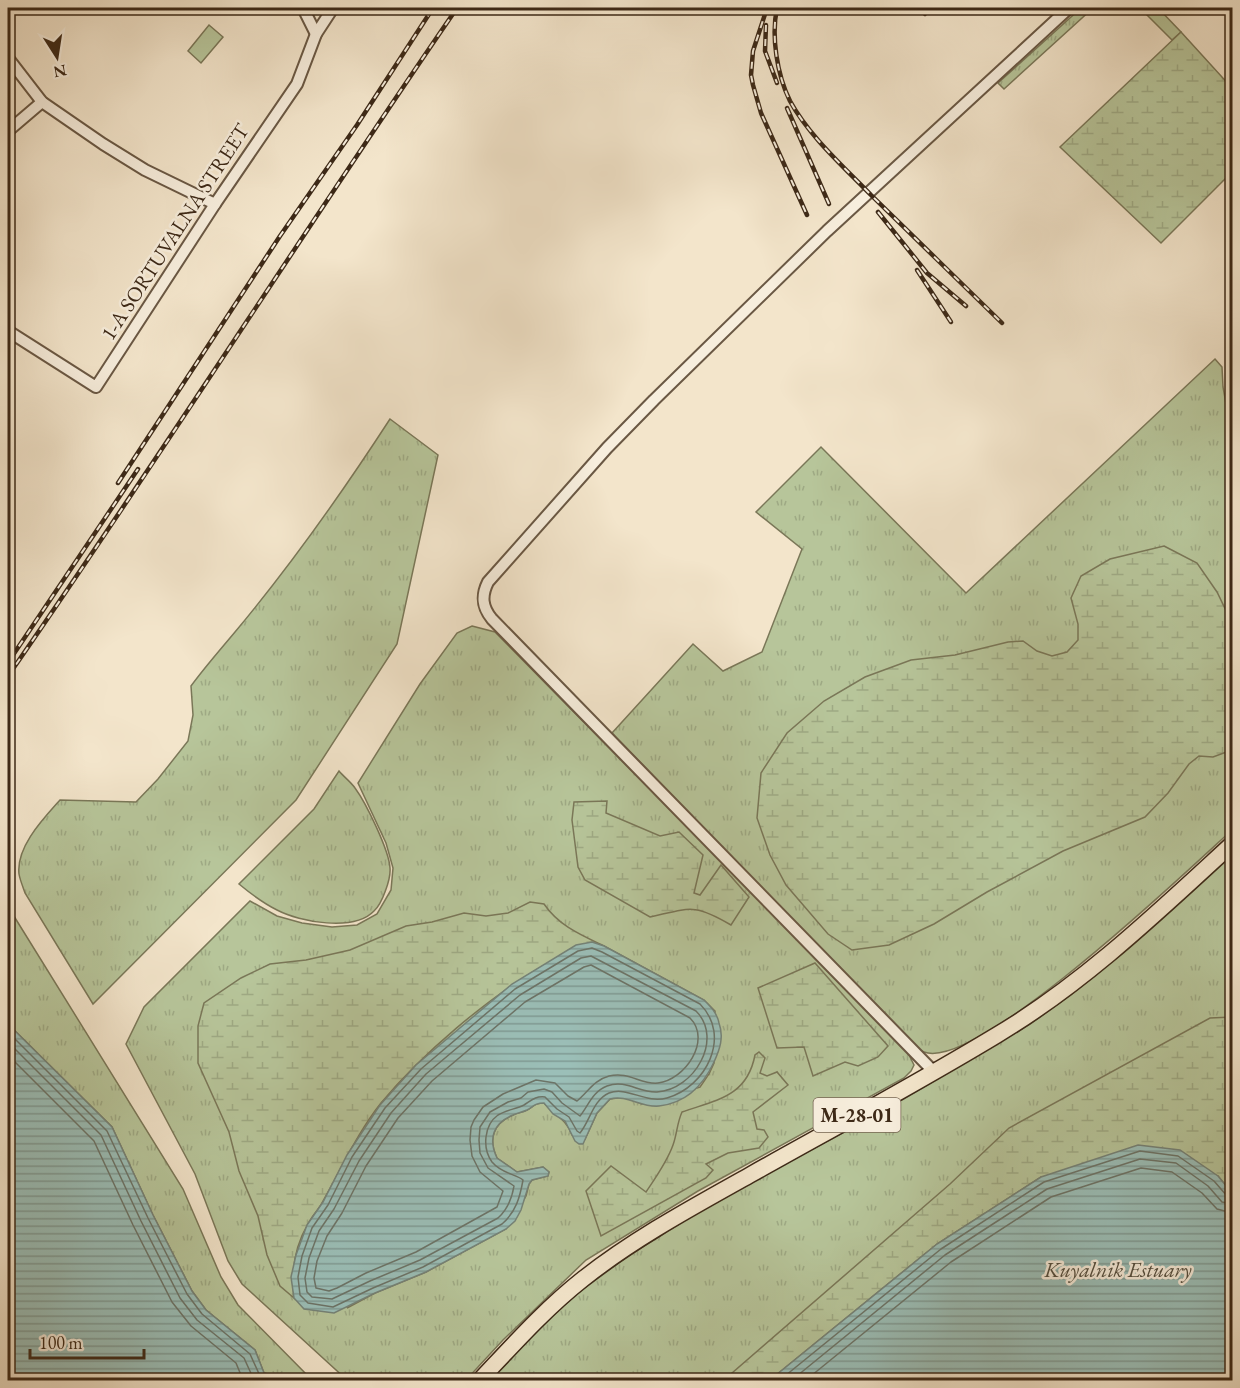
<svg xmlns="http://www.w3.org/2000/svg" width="1240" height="1388" font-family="'EB Garamond',serif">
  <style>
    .grass { fill: url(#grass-tufts); stroke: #7a7758; stroke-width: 1.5; fill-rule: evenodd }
    .wetland { fill: url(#wetland-marsh); stroke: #7a7758; stroke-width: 1.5 }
    .green { fill: #b7c59a; stroke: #7a7758; stroke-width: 1.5 }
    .water { fill: url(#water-rules); stroke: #758378; stroke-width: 1.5 }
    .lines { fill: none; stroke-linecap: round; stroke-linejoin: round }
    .shore { stroke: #6c7468; stroke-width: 1.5 }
    .minor-casing { stroke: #6a5844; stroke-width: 14 }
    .highway-casing { stroke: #3d2917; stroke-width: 18 }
    .minor { stroke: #f7eedd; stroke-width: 10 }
    .highway { stroke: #f3e5cb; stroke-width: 15 }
    .rail-casing { stroke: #3d2917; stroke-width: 4.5 }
    .rail { stroke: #f7eedd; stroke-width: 2; stroke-dasharray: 7; stroke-linecap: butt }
    .labels { text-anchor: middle; stroke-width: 5; stroke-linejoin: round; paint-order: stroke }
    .shield { fill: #f7eedd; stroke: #756452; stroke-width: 1.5 }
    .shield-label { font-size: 20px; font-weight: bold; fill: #3d2917 }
    .street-label { font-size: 21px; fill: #3d2917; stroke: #f7eedd }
    .water-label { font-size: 22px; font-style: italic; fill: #544e3f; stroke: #f7eedd }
  </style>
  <defs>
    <pattern id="grass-tufts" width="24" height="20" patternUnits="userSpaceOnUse" patternTransform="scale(1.5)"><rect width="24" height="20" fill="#b7c59a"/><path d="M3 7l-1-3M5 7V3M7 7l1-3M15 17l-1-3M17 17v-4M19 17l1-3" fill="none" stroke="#9ea984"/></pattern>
    <pattern id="wetland-marsh" width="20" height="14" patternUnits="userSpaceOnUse" patternTransform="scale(1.5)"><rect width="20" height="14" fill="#b7c59a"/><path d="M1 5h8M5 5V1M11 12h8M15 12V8" fill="none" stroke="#9ea984"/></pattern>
    <pattern id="water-rules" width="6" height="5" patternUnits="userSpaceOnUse" patternTransform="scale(1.5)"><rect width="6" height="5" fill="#9bbfb8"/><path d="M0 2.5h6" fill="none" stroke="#809b95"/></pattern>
  </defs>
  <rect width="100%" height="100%" fill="#f3e5cb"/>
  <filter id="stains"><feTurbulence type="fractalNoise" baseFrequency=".00333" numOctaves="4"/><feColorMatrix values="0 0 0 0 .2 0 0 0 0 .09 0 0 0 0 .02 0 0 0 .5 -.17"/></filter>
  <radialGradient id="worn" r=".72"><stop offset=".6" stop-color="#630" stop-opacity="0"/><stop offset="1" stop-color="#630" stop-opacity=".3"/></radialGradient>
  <g class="grass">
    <path d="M1081,8H1093L1004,89L998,83Z"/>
    <path d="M1140,8H1158L1181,32L1172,40Z"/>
    <path d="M1215,359L1222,367L1223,387L1232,437V830C1189,869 977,1072 924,1052C917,1050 909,1039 903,1035L612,733L693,644L723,671L762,652L802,549L756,512L821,447L966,593Z"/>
    <path d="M390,419L438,455L397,644L296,800L93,1004L25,893C23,887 20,880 19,874C16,847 43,819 60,800L136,802L158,779L188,741L193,715L191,686C205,667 220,650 235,632C291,565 342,493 390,419Z"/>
    <path d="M472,626L495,632L906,1049L914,1065L911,1071L904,1078L698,1191L586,1260L503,1340L466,1380H347L242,1284L228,1261L195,1174L126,1044L144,1007L250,901L277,916L302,923L332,927L357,925L377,914L391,890L393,868L386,843L358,783L420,684L457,633ZM604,946L704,1000L715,1011L714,1063L709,1074L700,1087L642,1104L625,1097L610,1099L597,1113L585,1139L572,1135C567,1120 554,1114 544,1103C535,1103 534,1106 527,1110C523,1112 517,1113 513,1115C493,1123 488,1139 497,1158L517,1172L543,1167L549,1172L548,1176L532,1180L529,1184L526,1196L506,1229L426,1272L375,1293L347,1308Z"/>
    <path d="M339,771C344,777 351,782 355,788C366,803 389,850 390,868C391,879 382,904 374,911C354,932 300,922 277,910C263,903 251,894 239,884L314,809Z"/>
    <path d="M1232,854V1032L1072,1116L770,1380H490L535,1332L578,1293L628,1256L711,1204L885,1110L1030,1024L1071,995L1131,946Z"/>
    <path d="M12,913L183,1189L221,1277L238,1305L312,1380H288L264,1373L255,1350L206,1310L192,1291L153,1215L112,1127L10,1026L8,1029V917Z"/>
  </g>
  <g class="wetland">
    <path d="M1181,32L1232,88V172L1161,243L1060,147Z"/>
    <path d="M1164,546L1197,563L1217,592L1232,623V750L1213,757L1199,756L1189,764L1168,793L1145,817L1063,851L987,892L934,924L889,945L852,950L828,934L786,885L770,855L757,818L761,773L787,733L824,701L865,677L911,660L955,655L1008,642L1023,641L1037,651L1052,656L1067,652L1078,640V624L1071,598L1081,576L1110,559Z"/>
    <path d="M607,801L606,813L660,836L679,832L703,855L694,893L700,895L721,865L749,897L731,925C694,903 690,908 650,917L585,880L578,867L572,820L574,802Z"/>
    <path d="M530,902L544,904C559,926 581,935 604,946C577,937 566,954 543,966C487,998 422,1054 381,1103C357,1133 342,1168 323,1201C319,1209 312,1216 308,1224C295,1246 291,1273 294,1298L280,1286L267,1255L258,1216L239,1171L229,1132L198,1063V1026L204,1003L241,978L270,964L306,960L350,950L406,926L432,922L464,913L486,916L508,913Z"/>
    <path d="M815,963L888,1046L878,1057L858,1066L845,1062L813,1076L804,1047L777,1048L758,988Z"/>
    <path d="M1232,1017V1193L1218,1176L1041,1177L937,1244L770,1380H724L950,1184L1009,1128L1210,1018Z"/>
    <path d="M759,1052L765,1058L760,1073L767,1076L777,1072L788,1085L753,1112L757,1129L764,1130L768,1137L759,1148L728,1153L706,1164L713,1170L706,1178L601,1236L586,1191L611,1166L646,1192C656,1177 667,1162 673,1145C677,1134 677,1123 682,1112C716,1100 747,1097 755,1055Z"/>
  </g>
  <path class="green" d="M209,25L223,37L201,63L188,51Z"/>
  <g class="water">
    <path d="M592,942L604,946L704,1000C711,1007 717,1013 719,1023C724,1037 720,1049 714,1062C703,1086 686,1103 659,1106C641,1108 627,1094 610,1099L597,1113L583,1144H579L575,1141L565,1121L553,1114L544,1103C535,1103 534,1106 527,1110C523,1112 517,1113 513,1115C493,1123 488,1139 497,1158L517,1172L543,1167L549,1172L548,1176L532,1180L529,1184L521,1210L515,1221L506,1229L426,1272L375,1293L334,1313L304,1309L294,1298L291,1277L296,1255L307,1225L323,1202L347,1155L380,1105L416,1065L512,984L576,945Z"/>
    <path d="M10,1026L112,1127L153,1215L192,1291L206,1310L255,1350L264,1373L288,1380H8V1029Z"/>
    <path d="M1138,1145L1180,1150L1218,1176L1232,1193V1380H770L937,1244L1041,1177Z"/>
  </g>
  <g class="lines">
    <g class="shore">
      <path d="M592,948L602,952L700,1004C732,1036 706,1087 667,1098C645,1104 628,1086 609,1093C593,1100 590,1121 580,1133L577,1131L569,1117L557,1109L545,1097C535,1096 532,1100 524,1105C516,1109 506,1110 498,1115C484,1125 482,1148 492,1162C502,1174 516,1174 523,1180C520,1197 516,1212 502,1224L423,1267L373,1288L333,1307L308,1303L300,1295L298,1277L302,1256L312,1228L328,1205L352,1157L385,1108L421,1069L515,989L578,951Z"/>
      <path d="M591,956L696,1011C724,1039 694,1090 657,1092C639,1093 626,1079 607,1086C593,1091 588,1106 580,1116L562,1103L552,1092L544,1089L528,1092L521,1098L508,1102L490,1112L480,1127L479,1140L480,1153L488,1168L514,1186C512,1198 507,1210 498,1218L420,1260L370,1281L332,1299L312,1297L307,1292L305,1278L309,1258L319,1231L334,1209L359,1161L391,1113L426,1074L520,995L581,958Z"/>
      <path d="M591,965L690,1018C712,1040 685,1080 658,1083C641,1085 629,1071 609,1076C594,1080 588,1092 577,1101L568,1096L555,1083L536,1080L503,1094L483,1107L474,1120L471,1127L470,1140L472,1156L480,1172L503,1191L497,1207L416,1252L366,1273L337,1288L329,1291L316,1288L314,1278L317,1261L327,1236L342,1213L366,1166L398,1118L432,1081L525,1002L584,967Z"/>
      <path d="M8,1032L107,1131L148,1218L187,1294L202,1314L250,1354L260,1376L270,1380"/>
      <path d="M8,1042L101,1135L141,1221L180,1298L197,1320L244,1358L254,1380"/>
      <path d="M8,1055L94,1141L133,1225L172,1302L191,1326L236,1363L243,1380"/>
      <path d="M780,1380L941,1249L1044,1182L1140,1151L1178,1156L1214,1181L1227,1196L1232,1197"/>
      <path d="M792,1380L945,1255L1047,1189L1140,1159L1176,1163L1208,1186L1222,1202L1232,1204"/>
      <path d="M806,1380L951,1262L1051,1197L1141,1168L1172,1172L1202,1193L1217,1209L1232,1213"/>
    </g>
    <g class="minor-casing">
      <g id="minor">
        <path d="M303,8L316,34"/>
        <path d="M8,58L42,102L103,144L145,170L215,204"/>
        <path d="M8,131L42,102"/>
        <path d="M8,331L96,387L215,204L297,84L316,34L333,8"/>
        <path d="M934,1072L492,619C482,607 481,596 488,582L607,448L654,400L827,231L1069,8"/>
      </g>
    </g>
    <g class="highway-casing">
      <path id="highway" d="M480,1380C513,1345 545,1309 583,1279C635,1238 693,1207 750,1175C832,1129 916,1084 997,1035C1084,983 1158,912 1232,844"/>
    </g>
    <use href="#minor" class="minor"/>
    <use href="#highway" class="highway"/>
    <g class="rail-casing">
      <g id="rail">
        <path d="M767,8L753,51L751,75L753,85L761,113L807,215"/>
        <path d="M777,8C771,36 777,75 790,101C809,136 844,167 871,195C915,238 958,280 1002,323"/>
        <path d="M919,8L925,14"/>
        <path d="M766,25L765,51L777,83"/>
        <path d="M787,108L829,204"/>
        <path d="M878,212L927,273L966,306"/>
        <path d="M917,270L951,322"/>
        <path d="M118,483L280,236L357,125L433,8"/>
        <path d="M11,658L138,469"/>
        <path d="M8,676C161,456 305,229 457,8"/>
      </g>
    </g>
    <use href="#rail" class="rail"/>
  </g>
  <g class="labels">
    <rect class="shield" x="813.5" y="1098" width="87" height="34" rx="4.5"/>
    <g class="shield-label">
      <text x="857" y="1122">М-28-01</text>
    </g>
    <g class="street-label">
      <text transform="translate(175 232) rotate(-57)" y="7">1-A SORTUVALNA STREET</text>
    </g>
    <g class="water-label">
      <text x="1118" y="1277">Kuyalnik Estuary</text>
    </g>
  </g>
  <rect width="1240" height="1388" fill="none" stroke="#f3e5cb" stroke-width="30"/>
  <rect x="9" y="9" width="1222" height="1370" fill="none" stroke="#3d2917" stroke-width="3"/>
  <rect x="15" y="15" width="1210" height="1358" fill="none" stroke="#3d2917" stroke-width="1.5"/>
  <g transform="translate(57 57) rotate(168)" stroke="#f7eedd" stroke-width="4.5" paint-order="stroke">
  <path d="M0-4.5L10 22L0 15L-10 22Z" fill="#3d2917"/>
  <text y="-9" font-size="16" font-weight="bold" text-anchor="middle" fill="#3d2917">N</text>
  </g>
  <path d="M30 1349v9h114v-9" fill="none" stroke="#3d2917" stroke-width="3"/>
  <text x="39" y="1349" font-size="18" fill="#3d2917" stroke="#f7eedd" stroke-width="4.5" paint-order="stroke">100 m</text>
  <rect width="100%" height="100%" filter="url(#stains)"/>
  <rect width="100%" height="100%" fill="url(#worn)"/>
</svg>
